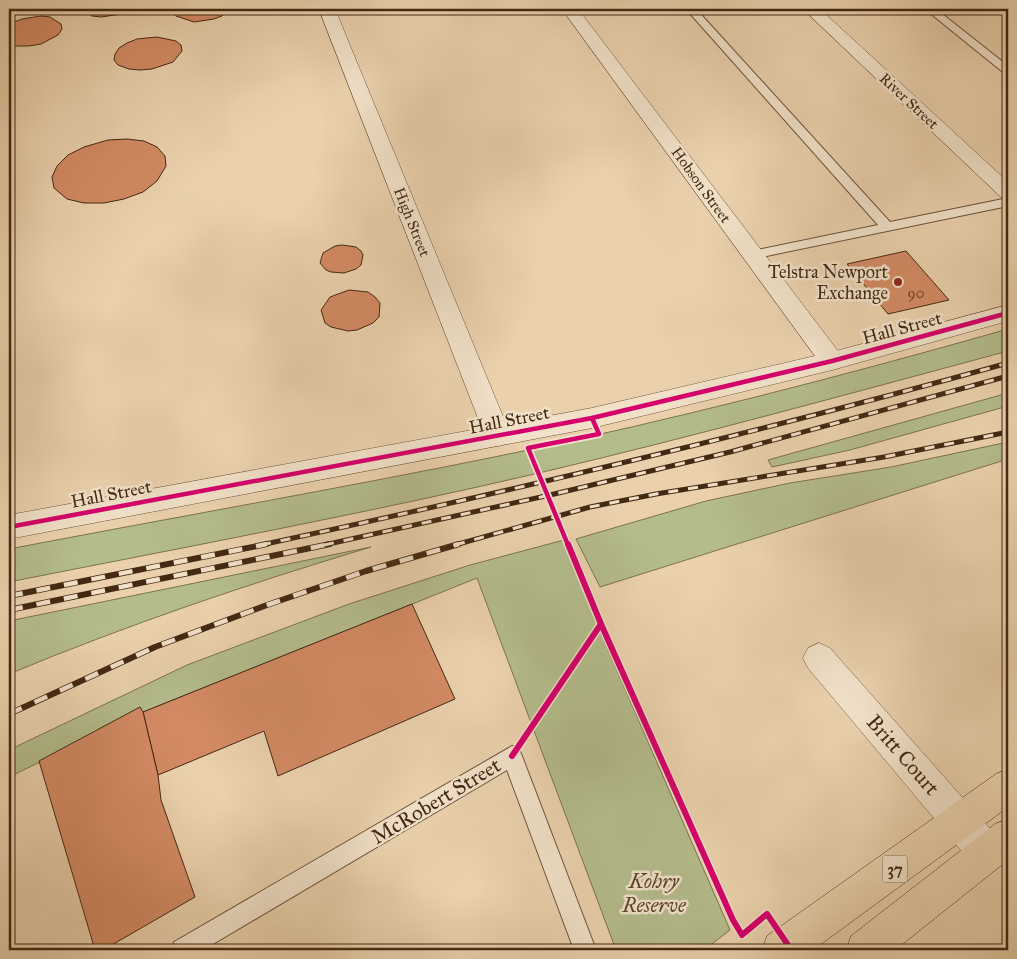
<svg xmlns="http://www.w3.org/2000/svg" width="1017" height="959" font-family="'IM FELL Great Primer',serif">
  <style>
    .green { fill: #b4bc8c; stroke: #7c7250 }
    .building { fill: #d38a64; stroke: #432813 }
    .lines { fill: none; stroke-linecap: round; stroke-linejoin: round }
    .service-casing { stroke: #6d5239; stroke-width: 2 }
    .minor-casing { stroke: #6d5239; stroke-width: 1 }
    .tertiary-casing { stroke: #6d5239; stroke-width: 1 }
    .primary-casing { stroke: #432813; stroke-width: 1 }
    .service { fill: #f1e1c9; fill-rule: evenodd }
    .minor { fill: #f1e1c9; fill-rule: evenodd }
    .tertiary { fill: #f1e1c9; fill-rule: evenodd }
    .primary { fill: #ead1ac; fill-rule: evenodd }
    .rail-far1-casing { stroke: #432813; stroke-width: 5 }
    .rail-casing { stroke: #432813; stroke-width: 6 }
    .rail-far1 { stroke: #f1e1c9; stroke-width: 3; stroke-dasharray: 10; stroke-linecap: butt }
    .rail { stroke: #f1e1c9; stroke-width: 4.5; stroke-dasharray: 14; stroke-linecap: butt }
    .cycleway-far1-casing { stroke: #f1e1c9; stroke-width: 8 }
    .cycleway-casing { stroke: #f1e1c9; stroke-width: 9 }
    .cycleway-far1 { stroke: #d6006c; stroke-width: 4.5 }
    .cycleway { stroke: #d6006c; stroke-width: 6 }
    .poi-dot { fill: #8f2418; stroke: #f1e1c9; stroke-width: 2 }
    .labels { text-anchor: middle; stroke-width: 5; stroke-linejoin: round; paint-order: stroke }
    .far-street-label { font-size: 15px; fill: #432813; stroke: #f1e1c9 }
    .number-label { font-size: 15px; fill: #674027 }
    .shield { fill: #f1e1c9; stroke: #77604a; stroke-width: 1 }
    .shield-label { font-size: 16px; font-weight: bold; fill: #432813 }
    .poi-label { font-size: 18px; fill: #432813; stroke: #f1e1c9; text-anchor: end }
    .street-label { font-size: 18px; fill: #432813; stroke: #f1e1c9 }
    .near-street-label { font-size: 21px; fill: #432813; stroke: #f1e1c9 }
    .near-park-label { font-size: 21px; font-style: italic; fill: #5a462b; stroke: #f1e1c9 }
  </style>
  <rect width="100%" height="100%" fill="#ead1ac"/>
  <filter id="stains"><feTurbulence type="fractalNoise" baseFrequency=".004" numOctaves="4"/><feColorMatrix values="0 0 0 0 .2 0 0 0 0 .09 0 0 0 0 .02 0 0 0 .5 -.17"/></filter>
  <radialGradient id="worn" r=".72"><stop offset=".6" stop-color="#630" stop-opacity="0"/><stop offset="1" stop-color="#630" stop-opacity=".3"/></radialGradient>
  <g class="green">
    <path d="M1008,329V351C852,393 696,436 539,473C363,514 186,547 9,582V549C176,517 343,488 509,454C677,419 843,376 1008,329Z"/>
    <path d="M1008,393V406L850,450L772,467L768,460Z"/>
    <path d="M1008,442V459L600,587L576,539L706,501L790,483L891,467Z"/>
    <path d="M564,540L605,643L730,930L704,950H616L477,578L143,712L9,777V750L187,665L349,604L470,565Z"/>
    <path d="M371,547C248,584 127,625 9,674V621Z"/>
  </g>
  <g class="building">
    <path d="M81,9H133L122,14L101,17L92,16Z"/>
    <path d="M174,9H229L222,16L214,19L194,22L176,16Z"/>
    <path d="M41,16L50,17L61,24L62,29L58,35L41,44L29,46H9V24L22,19Z"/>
    <path d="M157,37L176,41L181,45L182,51L173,62L152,69L140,70L129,69L118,65L114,60L115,54L119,48L127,43L137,39Z"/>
    <path d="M127,139L144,141L157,147L165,156L166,166L157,181L143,192L124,199L104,203H84L67,199L54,188L52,177L57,166L68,155L84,147L108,140Z"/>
    <path d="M342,245L356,247L361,251L363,255L361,265L356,269L344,273L331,272L326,270L320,263L323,253L335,246Z"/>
    <path d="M906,251L949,300L888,314L847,264Z"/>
    <path d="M349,290L368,292L375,297L380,303L379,317L373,323L357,330L348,331L331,327L325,323L321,310L330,297Z"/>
    <path d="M412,604L455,699L278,776L264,731L158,775L143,712Z"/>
    <path d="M140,707L143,712L158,775L161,800L195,897L103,950H95L39,761Z"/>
  </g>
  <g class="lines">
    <g class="service-casing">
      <g id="service">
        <path d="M686,9H696L890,222L1008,198V206L752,259L747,258L745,255L747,252L752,251L878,225Z"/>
        <path d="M925,9H936L1008,66V74L1004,73Z"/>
        <path d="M512,746L519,749L522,756L596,950H574L507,770L203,950H171L174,942Z"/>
      </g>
    </g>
    <g class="minor-casing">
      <g id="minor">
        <path d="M319,9H335L511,436L507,443L498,446L489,443L485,436Z"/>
        <path d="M562,9H578L841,355L844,361L841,367L832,370L823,367Z"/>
        <path d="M803,9H820L1008,182V199L1001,197Z"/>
        <path d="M819,643L830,648L1000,840L1005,853L1000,866L987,871L974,866L808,668L803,658L808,648Z"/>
      </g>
    </g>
    <g class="tertiary-casing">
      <path id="tertiary" d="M1008,305V321L832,370L592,428L9,539V515L592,408L832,352Z"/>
    </g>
    <g class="primary-casing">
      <g id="primary">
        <path d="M1008,769V807L813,950H762L767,936L996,774Z"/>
        <path d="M1008,819V860L895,950H846L851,936L995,824Z"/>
      </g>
    </g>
    <use href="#service" class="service"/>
    <use href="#minor" class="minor"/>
    <use href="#tertiary" class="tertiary"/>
    <use href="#primary" class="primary"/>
    <g class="rail-far1-casing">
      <g id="rail-far1">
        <path d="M261,545C512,491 761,432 1008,363"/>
        <path d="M324,545L550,495L730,452L1008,376"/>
        <path d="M455,545L590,507L656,494L884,457L1008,432"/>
      </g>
    </g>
    <g class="rail-casing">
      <g id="rail">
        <path d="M9,596L267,544"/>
        <path d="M9,610L330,544"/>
        <path d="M9,714L155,647L267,605L366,571L459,544"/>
      </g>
    </g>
    <use href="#rail-far1" class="rail-far1"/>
    <use href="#rail" class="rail"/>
    <g class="cycleway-far1-casing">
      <g id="cycleway-far1">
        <path d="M9,527L592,418L832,361L1008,313"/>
        <path d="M568,545L528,448L599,434L592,418"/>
      </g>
    </g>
    <g class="cycleway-casing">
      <g id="cycleway">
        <path d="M568,544L601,624L733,920L742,935L767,914L788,945"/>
        <path d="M512,756L601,624"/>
      </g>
    </g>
    <use href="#cycleway-far1" class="cycleway-far1"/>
    <use href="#cycleway" class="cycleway"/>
  </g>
  <circle class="poi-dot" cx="898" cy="282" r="5"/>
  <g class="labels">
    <g class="far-street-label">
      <text transform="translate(909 101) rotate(43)" y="5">River Street</text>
      <text transform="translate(701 185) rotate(54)" y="5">Hobson Street</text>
      <text transform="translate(412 222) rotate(68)" y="5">High Street</text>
    </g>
    <g class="number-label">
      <text x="916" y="298">90</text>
    </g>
    <rect class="shield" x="882.5" y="855.5" width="25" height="27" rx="4"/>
    <g class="shield-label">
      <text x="895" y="875">37</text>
    </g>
    <g class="poi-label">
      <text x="888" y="278">Telstra Newport<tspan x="888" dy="21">Exchange</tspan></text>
    </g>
    <g class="street-label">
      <text transform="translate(902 328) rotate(-15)" y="6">Hall Street</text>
      <text transform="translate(509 420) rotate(-11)" y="6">Hall Street</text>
      <text transform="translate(111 494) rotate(-11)" y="6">Hall Street</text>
    </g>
    <g class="near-street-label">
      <text transform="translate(903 755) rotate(49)" y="7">Britt Court</text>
      <text transform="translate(436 801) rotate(-31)" y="7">McRobert Street</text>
    </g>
    <g class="near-park-label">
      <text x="654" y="888">Kohry<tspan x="654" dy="24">Reserve</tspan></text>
    </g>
  </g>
  <rect width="1017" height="959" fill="none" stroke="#ead1ac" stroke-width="30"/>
  <rect x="10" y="10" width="997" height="939" fill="none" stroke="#432813" stroke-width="2.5"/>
  <rect x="15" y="15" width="987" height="929" fill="none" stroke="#432813"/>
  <rect width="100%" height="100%" filter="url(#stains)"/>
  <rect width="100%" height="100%" fill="url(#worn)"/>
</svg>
